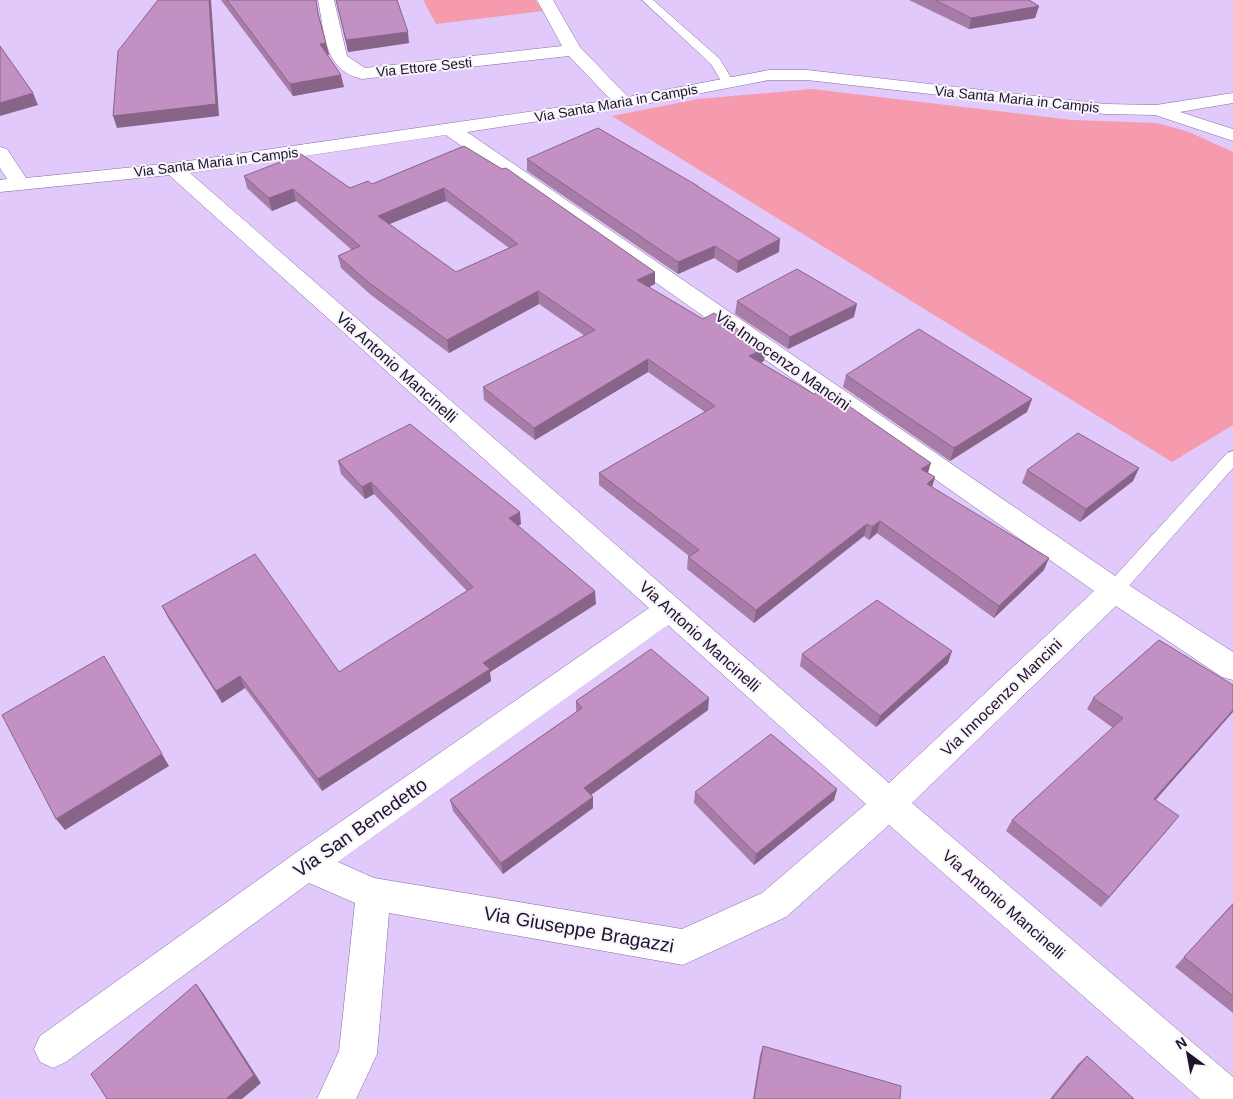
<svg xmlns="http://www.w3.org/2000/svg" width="1233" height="1099" font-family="Arial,sans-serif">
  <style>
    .green { fill: #f59bad }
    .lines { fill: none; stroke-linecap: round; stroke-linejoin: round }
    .service-casing { stroke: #876ba4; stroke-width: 1 }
    .minor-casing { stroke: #876ba4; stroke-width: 1 }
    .service { fill: #fff; fill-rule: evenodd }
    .minor { fill: #fff; fill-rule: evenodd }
    .wall { fill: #a77ca7; fill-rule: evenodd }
    .shaded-wall { fill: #886588 }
    .building { fill: #c290c2; stroke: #886588; fill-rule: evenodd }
    .labels { text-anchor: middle; stroke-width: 4; stroke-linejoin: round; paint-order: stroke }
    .far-street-label { font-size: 14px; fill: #1e1329; stroke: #f7f4fb }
    .street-label { font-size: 16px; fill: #1e1329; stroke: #f7f4fb }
    .near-street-label { font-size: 19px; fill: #1e1329; stroke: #f7f4fb }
  </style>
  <rect width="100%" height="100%" fill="#e1c9fb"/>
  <g class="green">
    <path d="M423,0H535L543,11L436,24Z"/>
    <path d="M812,89L1072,120L1157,123L1189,132L1233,152V425L1172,462L612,116L698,99Z"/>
  </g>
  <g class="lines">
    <g class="service-casing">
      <g id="service">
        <path d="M642,0H653L720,59L734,83L732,86H724L711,64Z"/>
        <path d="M1233,451V468L1121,595L1114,598L1107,595L1104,590L1107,585L1227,453Z"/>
      </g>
    </g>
    <g class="minor-casing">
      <path id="minor" d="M318,0H334L347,56L365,68L562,46L537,0H553L580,47L628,97L769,70H807L1105,104L1156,105L1233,93V103L1180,112L1233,129V141L1155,115L1105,114L807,80H769L624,108L467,132L1124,582L1233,652V680L1222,677L1116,606L912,803L1233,1077V1099H1200L889,825L786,917L683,965L389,913L377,1054L356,1099H317L339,1051L355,903L309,883L66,1062L53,1068L40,1062L34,1049L40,1036L294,854L649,608L169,175L0,192V180L7,179L0,168V147L7,149L26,178L174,163L611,100L569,56L362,79C323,70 325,33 318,0ZM446,135L1094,591L889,783L190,173ZM668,625L866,804L762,893L682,929L374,878L338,862Z"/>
    </g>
    <use href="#service" class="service"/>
    <use href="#minor" class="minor"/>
  </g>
  <g class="wall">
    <path d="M221,0H316L319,16L329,55H327L344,87L293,96Z"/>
    <path d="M336,0H397L409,43L348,52Z"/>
    <path d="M909,0H1029L1039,6L1035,18L969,29Z"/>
    <path d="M464,146L655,284L649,287L764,361L761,363L935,477L932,487L1044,570L994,618L877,533L869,540L864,536L754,623L687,569L688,557L689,556L599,485V473L705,412L648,372L535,440L484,400L483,387L585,336L539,304L449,353L371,295L341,268L338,256L352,250L296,201L272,211L247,188L244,176L350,188L372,184ZM446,201L509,248L456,272L389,224Z"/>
    <path d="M527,159L698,186V187L779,252L737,273L714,258L678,274L527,171Z"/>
    <path d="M737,301L854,317L788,349L735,314Z"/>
    <path d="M846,375L1032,399L1027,412L950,461L843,387Z"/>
    <path d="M338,461L521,524L518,526L596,604L490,672L491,681L322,791L245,688L222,703L168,618L162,606L339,672L467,591L374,494L365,499L341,474Z"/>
    <path d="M1139,468L1133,481L1080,522L1022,483L1027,470Z"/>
    <path d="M1159,640L1156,800L1170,827L1101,907L1006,831L1012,820L1113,728L1087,709L1093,698Z"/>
    <path d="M802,654L948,663L876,727L800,666Z"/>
    <path d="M576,701L708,710L591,795L593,797V808L503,874L453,811L450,800L576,712Z"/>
    <path d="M837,789L834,800L754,865L694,803L695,792Z"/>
    <path d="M1233,903V1013L1175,967Z"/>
    <path d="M763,1046L900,1099H753L760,1055Z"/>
    <path d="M1087,1056L1134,1099H1050L1078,1064Z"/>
  </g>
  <g class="shaded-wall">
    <path d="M209,0H211L219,116L117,128L113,116Z"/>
    <path d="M1039,6L1035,18L969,29L971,18Z"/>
    <path d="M408,32L409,43L348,52L346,40Z"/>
    <path d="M326,43L329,55L322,56L320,44Z"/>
    <path d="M341,75L344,87L293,96L290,84Z"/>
    <path d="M33,93L38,105L0,116V103Z"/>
    <path d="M444,188L446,201L380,228L378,216Z"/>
    <path d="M293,189L296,201L272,211L269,198Z"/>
    <path d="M780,239L779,252L737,273L738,261Z"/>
    <path d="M715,246L714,258L678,274V262Z"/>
    <path d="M655,272V284L637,293V280Z"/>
    <path d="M538,291L539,304L449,353L447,340Z"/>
    <path d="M857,304L854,317L788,349L790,337Z"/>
    <path d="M766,348L764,361L748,369L749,356Z"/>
    <path d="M648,359V372L535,440L534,428Z"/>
    <path d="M1032,399L1027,412L950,461L954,448Z"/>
    <path d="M931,463L927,476L921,469Z"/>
    <path d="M1139,468L1133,481L1080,522L1086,509Z"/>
    <path d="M935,477L931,490L927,484Z"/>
    <path d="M371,482L374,494L365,499L362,487Z"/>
    <path d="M520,512L521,524L510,531L509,518Z"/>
    <path d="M880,521L877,533L869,540L872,527Z"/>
    <path d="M867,524L864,536L754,623L756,610Z"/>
    <path d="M1049,558L1044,570L994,618L999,606Z"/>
    <path d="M595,591L596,604L490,672L491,681L322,791L318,779L483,663Z"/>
    <path d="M952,651L948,663L876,727L880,716Z"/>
    <path d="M240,676L245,688L222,703L216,691Z"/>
    <path d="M709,698L708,710L584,800V788Z"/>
    <path d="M1233,710V712L1146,811L1154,799Z"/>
    <path d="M162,754L169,766L65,830L56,819Z"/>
    <path d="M837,789L834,800L754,865L756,854Z"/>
    <path d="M593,797V808L503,874L501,863Z"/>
    <path d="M1179,816L1170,827L1101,907L1109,897Z"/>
    <path d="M196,984L203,993L261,1083L242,1099H226Z"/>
  </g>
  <g class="building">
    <path d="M158,0H209L216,104L113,116L118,51Z"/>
    <path d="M227,0H316L318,14L326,43L320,44L341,75L290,84Z"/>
    <path d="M336,0H397L408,32L346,40Z"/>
    <path d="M935,0H1029L1039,6L971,18Z"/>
    <path d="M0,46L33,93L0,103Z"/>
    <path d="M598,128L698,186H697L780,239L738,261L715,246L678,262L527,159Z"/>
    <path d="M464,146L502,169L506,168L655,272L637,280L703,319L714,313L766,348L749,356L814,394L823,388L931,463L921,469L935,477L927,484L1049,558L999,606L880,521L872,527L867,524L756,610L688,557L699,550L599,473L715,406L648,359L534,428L483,387L595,330L538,291L447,340L368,282L338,256L360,246L293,189L269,198L244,176L301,154L350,188L368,181L372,184ZM444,188L518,244L456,272L378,216Z"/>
    <path d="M797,269L857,304L790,337L737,301Z"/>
    <path d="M919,329L1032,399L954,448L846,375Z"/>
    <path d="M410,424L520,512L509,518L595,591L483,663L490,669L318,779L240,676L216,691L162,606L255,554L339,672L473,587L371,482L362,487L338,461Z"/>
    <path d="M1078,433L1139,468L1086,509L1027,470Z"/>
    <path d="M877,600L952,651L880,716L802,654Z"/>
    <path d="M1159,640L1233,685V710L1154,799L1179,816L1109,897L1012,820L1123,718L1093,698Z"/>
    <path d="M651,649L709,698L584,788L593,797L501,863L450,800L582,708L576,701Z"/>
    <path d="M104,656L162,754L56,819L2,715Z"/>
    <path d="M771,734L837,789L756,854L695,792Z"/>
    <path d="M1233,904V996L1184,957Z"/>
    <path d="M196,984L254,1075L226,1099H107L91,1074Z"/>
    <path d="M763,1046L901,1086L900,1099H754Z"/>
    <path d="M1087,1056L1134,1099H1052Z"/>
  </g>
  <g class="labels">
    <g class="far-street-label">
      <text transform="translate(424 67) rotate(-6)" y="5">Via Ettore Sesti</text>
      <text transform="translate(1017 99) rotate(6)" y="5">Via Santa Maria in Campis</text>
      <text transform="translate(616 103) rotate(-10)" y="5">Via Santa Maria in Campis</text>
      <text transform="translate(216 162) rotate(-7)" y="5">Via Santa Maria in Campis</text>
    </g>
    <g class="street-label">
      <text transform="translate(783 360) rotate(35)" y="6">Via Innocenzo Mancini</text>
      <text transform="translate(397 367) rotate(42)" y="6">Via Antonio Mancinelli</text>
      <text transform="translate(700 636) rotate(42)" y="6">Via Antonio Mancinelli</text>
      <text transform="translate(1001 697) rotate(-44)" y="6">Via Innocenzo Mancini</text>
      <text transform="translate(1004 904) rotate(41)" y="6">Via Antonio Mancinelli</text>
    </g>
    <g class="near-street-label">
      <text transform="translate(360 827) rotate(-35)" y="7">Via San Benedetto</text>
      <text transform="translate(579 929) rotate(10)" y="7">Via Giuseppe Bragazzi</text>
    </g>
  </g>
  <g transform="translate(1188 1054) rotate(328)" stroke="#f7f4fb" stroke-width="4" paint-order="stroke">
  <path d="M0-4L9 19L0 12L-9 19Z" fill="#1e1329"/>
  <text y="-8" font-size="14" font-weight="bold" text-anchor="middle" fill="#1e1329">N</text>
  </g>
</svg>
